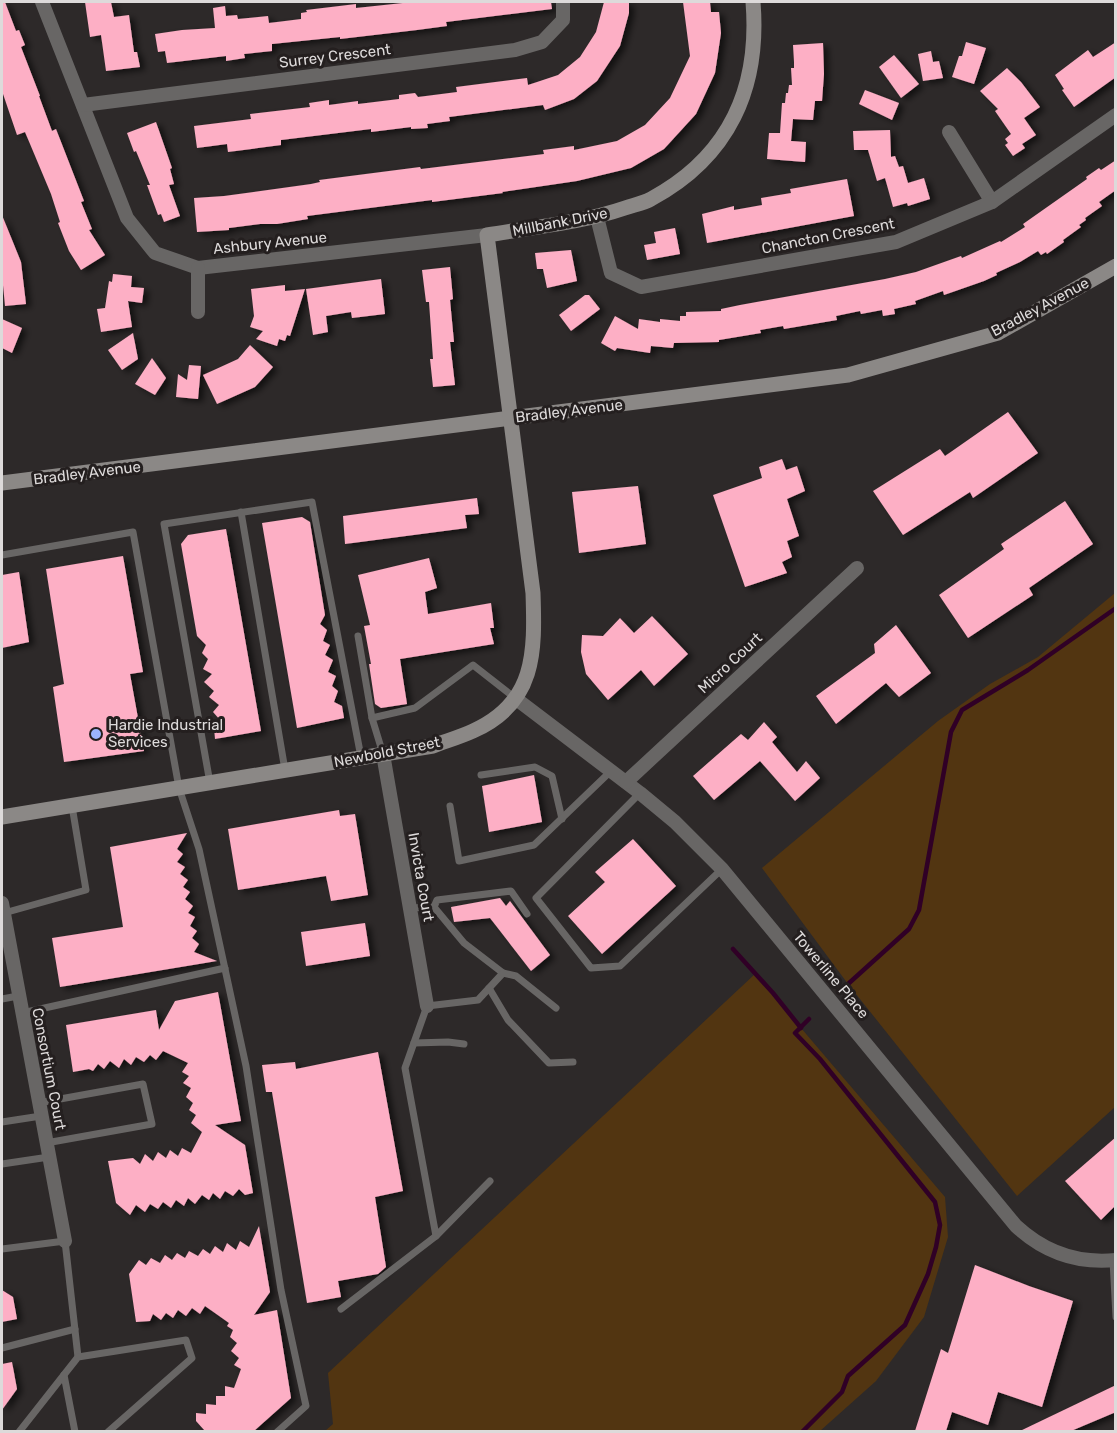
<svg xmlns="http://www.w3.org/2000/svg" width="1117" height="1433" font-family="Rubik,sans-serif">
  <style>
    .green { fill: #523511 }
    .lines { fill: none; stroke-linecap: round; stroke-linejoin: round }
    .stream { stroke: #300026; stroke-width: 4.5 }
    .building { fill: #fdafc5; filter: url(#shadow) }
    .lane { stroke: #686665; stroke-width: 7 }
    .street { stroke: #686665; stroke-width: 14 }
    .secondary { stroke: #8b8886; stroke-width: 15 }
    .poi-dot { fill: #9bb4fd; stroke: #241f1f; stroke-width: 2 }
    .labels { text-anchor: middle; stroke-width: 6; stroke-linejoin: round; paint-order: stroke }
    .street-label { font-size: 15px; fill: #dddada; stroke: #241f1f }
    .poi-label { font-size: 15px; fill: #dddada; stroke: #241f1f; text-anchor: start }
  </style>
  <defs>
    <filter id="shadow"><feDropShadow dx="5" dy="3" stdDeviation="3" flood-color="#0009"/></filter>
  </defs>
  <rect width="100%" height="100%" fill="#2d2929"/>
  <g class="green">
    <path d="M1115,593V1107L1017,1196L848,984L762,868L938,721L990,684L1038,657Z"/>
    <path d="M755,974L945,1197L948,1237L924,1317L876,1381L820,1431H325L333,1424L328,1373Z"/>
  </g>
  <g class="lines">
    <g class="stream">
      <path d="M733,949L773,993L801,1028"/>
      <path d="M848,984L909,929L919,910L951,732L962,710L1028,670L1116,608"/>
      <path d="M802,1432L842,1392L848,1376L905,1325L928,1274L936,1247L940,1225L935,1202L820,1059L795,1033L809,1019"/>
    </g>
  </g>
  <g class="building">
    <path d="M2,2H5L16,31L19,30L25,45L21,47L40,96H39L52,131L56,129L84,201L81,202L92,229L89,230L105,255L81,270L69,251L58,223L60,222L51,194L25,132L17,135L2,91Z"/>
    <path d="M85,2H111L114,17L129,15L134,52H137L140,67L106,71L101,35L90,37Z"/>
    <path d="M412,2H551L552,9L446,22L447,26L417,30L340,39V37L272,44V51L244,54L245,58L226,61V56L167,63L165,51L158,52L155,34L182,30L215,28L213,8L225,6L226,16L237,15L238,19L268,16L269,23L301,19V13L307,12L306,10L356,4V8Z"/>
    <path d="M604,2H629V13L620,46L597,81L574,99L545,110L543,105L449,117L450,121L427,124L428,128L411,129V127L371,132V129L281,140V145L228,152L227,144L197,148L194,126L251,119L250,114L310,107L309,103L329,100V105L358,101V104L399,99V95L415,93L418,97L457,92L456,87L527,78L528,85L558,75L580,57L596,32Z"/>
    <path d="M683,2H710L711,12H719L721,33L715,73L696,114L664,149L631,168L577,181L502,192L503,193L432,202V200L307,216L308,219L277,224H260L229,228V230L197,232L194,198L224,196L311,184L320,182L319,180L420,167L421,169L544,154L543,150L574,146V150L617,141L645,125L670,98L690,56Z"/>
    <path d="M966,42L986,48L974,84L952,77L959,56H962Z"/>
    <path d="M1116,42V77L1074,107L1062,90L1064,89L1055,75L1088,50L1093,57Z"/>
    <path d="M823,43L824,74L822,101H815L813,120L793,119L791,141L806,142L805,162L767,159L769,133H780L782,103H785L786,93H788L789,85H792L791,68H794V62L793,45Z"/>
    <path d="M931,51L933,62L939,61L943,78L923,81L918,54Z"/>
    <path d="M894,55L919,84L901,98L879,67Z"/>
    <path d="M1007,68L1021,82L1040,107L1024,118L1036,135L1022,144L1025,148L1013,156L1005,145L1008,143L1005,139L1011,134L995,111L998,109L980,91Z"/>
    <path d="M865,90L899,103L892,120L859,104Z"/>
    <path d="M156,122L172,168L170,169L174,184L169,185L180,216L164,222L161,214L158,215L147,185H150L136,151L134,152L127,133Z"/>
    <path d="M890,130L891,157L895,156L899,167L903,166L908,183L924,178L930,199L908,206L907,203L893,207L885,178L877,181L868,150H854L853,131Z"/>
    <path d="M1116,160V190L1099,202L1102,206L1085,218L1086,220L1079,225L1081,227L1063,240L1064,242L1047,254L1046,252L1041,255L1038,251L1020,262L996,273L997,275L984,281L944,295L943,291L915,301L916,304L894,309L895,314L883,316L882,310L861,314L860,311L836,316L837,320L784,329L783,326L760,330L761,333L719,340V342L674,343L673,348L651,346L650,353L617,348L615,351L601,343L615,316L638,329L639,319L660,322V319L680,321V316H686V312L721,311V309L740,305L885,279L916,272L961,256L962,258L1000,241L1001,242L1025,227L1023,224L1087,179L1086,177L1099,168L1101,170Z"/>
    <path d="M847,179L854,216L707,243L702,214L734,206V210L762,205L761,198L791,193L790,189Z"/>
    <path d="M2,215L21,262L26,304L5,306L2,275Z"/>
    <path d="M675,228L680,254L647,260L644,245L656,243L654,232Z"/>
    <path d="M571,250L577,281L547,288L543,269H537L535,253Z"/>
    <path d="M450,267L453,299L450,300L454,342H450L455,385L433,387L430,359H433L429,302H426L422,270Z"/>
    <path d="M113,274L132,276L131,287L144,288L142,303L128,301L132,327L101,332L97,309L105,308L109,281L112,282Z"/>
    <path d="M381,279L385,314L352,318L351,312L326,316L328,332L313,335L306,289Z"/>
    <path d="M285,285V291L305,289L290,336L287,335L285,341L279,339L277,346L256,339L263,331L250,327L254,316L251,289Z"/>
    <path d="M585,295H589L600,309L571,331L559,315Z"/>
    <path d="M2,319L22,328L12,353L2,348Z"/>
    <path d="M133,333L138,359L122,370L108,350Z"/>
    <path d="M250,345L273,367L255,387L217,404L203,375L238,359Z"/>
    <path d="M152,358L166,378L155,395L135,384Z"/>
    <path d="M189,365L201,366L198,399L176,397L178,374L187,380Z"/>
    <path d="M1008,412L1038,453L973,498L970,492L903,535L873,491L940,449L945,456Z"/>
    <path d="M782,459L786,470L797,466L805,491L787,499L799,536L787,541L792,557L782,562L787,573L745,587L713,495L762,478L759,467Z"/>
    <path d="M638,486L646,544L579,553L572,492Z"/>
    <path d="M477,498L479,514L465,515L467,528L345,544L343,516Z"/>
    <path d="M1065,501L1093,544L1029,588L1033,595L968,638L939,595L1004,549L1001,544Z"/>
    <path d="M302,517L310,522L325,615L320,624L327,630L323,641L330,645L325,655L333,660L328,672L336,676L332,686L338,691L334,702L342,706L344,718L297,728L262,523Z"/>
    <path d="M226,529L261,731L215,739L214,728L221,721L213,712L219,705L209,697L214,691L204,682L212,674L203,669L208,659L202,653L206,645L197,636L181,544L188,535Z"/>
    <path d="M123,556L143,672L130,674L144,751L64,762L53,687L64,684L46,569Z"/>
    <path d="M429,558L437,588L425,592L428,614L491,603L494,628H490L494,644L400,659L407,704L381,708L375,704L369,664H371L364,626L370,625L358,575Z"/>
    <path d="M19,572L29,642L2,648V575Z"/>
    <path d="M652,616L688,654L654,686L641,670L608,700L586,674L581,652L582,635L603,636L620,618L634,633Z"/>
    <path d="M896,625L931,673L899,697L886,683L836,724L816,696L875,653L874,644Z"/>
    <path d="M764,722L777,737L772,742L797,772L806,761L820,778L795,801L760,761L714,800L693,776L741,734L748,740Z"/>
    <path d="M534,775L542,822L489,832L482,786Z"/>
    <path d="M339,810L340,816L355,814L368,895L331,901L326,876L238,890L228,829Z"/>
    <path d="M187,833L177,849L183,854L177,862L185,867L180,874L188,880L183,887L190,892L185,899L193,906L188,913L195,917L190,926L197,931L192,938L199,944L194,952L217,961L60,987L52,938L123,927L110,847Z"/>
    <path d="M633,839L676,886L602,954L568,916L605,882L595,872Z"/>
    <path d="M500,898L506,906L510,901L550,955L531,971L490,918L454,922L451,907Z"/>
    <path d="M365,923L370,956L306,966L301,932Z"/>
    <path d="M218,992L241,1121L215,1125L245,1145L253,1193L245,1195L239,1189L233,1196L225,1191L220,1199L213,1193L209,1200L202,1195L195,1204L188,1198L184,1206L176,1200L171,1208L163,1202L158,1209L150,1204L145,1212L136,1205L130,1215L116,1203L108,1161L133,1158L140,1164L145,1154L153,1161L158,1152L166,1158L170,1150L178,1156L182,1148L191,1153L202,1132L191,1123L196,1115L189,1110L193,1103L186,1097L191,1088L183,1083L189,1076L182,1072L188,1063L163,1051L156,1060L150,1055L144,1062L136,1057L131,1065L124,1059L119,1068L110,1061L104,1069L98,1064L93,1071L89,1069L73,1072L66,1025L156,1010L159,1030L175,1001Z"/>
    <path d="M378,1052L403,1191L375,1197L386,1267L378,1274L338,1281L341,1297L307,1303L272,1092H266L262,1065L295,1062L296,1069Z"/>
    <path d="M1116,1137V1205L1101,1220L1065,1181Z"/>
    <path d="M259,1226L270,1292L254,1315L277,1310L291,1398L254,1431H205L196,1421V1413L206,1414V1404L216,1405V1396H225V1386L234,1388L241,1369L234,1365L239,1358L231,1351L237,1343L230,1337L233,1330L227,1326L229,1323L205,1306L200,1314L192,1308L186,1316L178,1310L173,1318L166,1313L161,1320L153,1314L150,1321L136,1322L129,1274L139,1260L146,1265L151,1258L160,1263L165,1255L172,1260L177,1253L185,1258L189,1251L198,1256L203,1249L210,1254L215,1246L223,1252L227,1243L236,1250L240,1241L249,1247Z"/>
    <path d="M975,1265L1029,1286L1073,1301L1042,1407L998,1392L988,1425L952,1412L946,1431H915L941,1349L948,1353Z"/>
    <path d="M2,1290L13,1297L17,1319L2,1322Z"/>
    <path d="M12,1362L17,1389L2,1410V1364Z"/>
    <path d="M1116,1385V1412L1071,1431H1020Z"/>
  </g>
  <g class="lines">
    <g class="lane">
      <path d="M241,512L285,770"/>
      <path d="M2,555L133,532L179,788L199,849L246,1066L281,1290L306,1406L277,1432"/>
      <path d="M358,636L372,718"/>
      <path d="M383,754L372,718L415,708L473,665L515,698"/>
      <path d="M481,775L535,767L552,776L562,819"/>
      <path d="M210,783L164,524L312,502L361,757"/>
      <path d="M640,793L536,898L591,968L620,966L722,869"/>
      <path d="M450,806L459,861L534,845L611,771"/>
      <path d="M434,907L437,900L511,891L527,914"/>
      <path d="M410,908L434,907L464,943L503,973L478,1000L427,1006L405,1068L436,1236L490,1181"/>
      <path d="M4,913L86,890L72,806"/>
      <path d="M503,973L516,976L556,1008"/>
      <path d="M489,988L508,1020L549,1063L573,1062"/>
      <path d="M2,999L18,996"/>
      <path d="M22,1013L225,968"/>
      <path d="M414,1043L448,1042L464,1044"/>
      <path d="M38,1103L143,1084L152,1124L46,1143"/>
      <path d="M2,1122L41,1116"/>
      <path d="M2,1164L49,1157"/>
      <path d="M2,1249L65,1241L78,1357"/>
      <path d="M1113,1260L1116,1317"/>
      <path d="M341,1309L436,1236"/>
      <path d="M2,1348L75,1329"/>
      <path d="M64,1375L75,1432"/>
      <path d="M19,1432L78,1357L186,1340L192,1358L108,1432"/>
    </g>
    <g class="street">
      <path d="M42,2L127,218L155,253L198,268L487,235"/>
      <path d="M83,105L515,50L542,42L563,20V2"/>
      <path d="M949,132L992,202"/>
      <path d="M597,217L611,273L641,287L896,242L992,202L1116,115"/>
      <path d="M198,268V312"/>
      <path d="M515,698L640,793L675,822L722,869L1016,1226C1044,1252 1077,1264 1116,1260"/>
      <path d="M383,754L427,1006"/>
      <path d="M626,782L857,568"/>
      <path d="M2,903L65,1241"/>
    </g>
    <g class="secondary">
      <path d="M2,483L848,375L998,333L1116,266"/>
      <path d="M2,817L433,746C446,741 460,737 473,731C536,703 535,652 533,593L487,235C533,227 581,223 625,208C634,205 644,203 651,199C729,157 760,88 753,2"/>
    </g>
  </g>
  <circle class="poi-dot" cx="96" cy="734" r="6"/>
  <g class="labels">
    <g class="street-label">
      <text transform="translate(335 56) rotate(-7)" y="5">Surrey Crescent</text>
      <text transform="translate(560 222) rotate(-11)" y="5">Millbank Drive</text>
      <text transform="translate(828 236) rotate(-11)" y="5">Chancton Crescent</text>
      <text transform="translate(270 243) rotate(-6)" y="5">Ashbury Avenue</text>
      <text transform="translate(1040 307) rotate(-28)" y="5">Bradley Avenue</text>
      <text transform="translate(569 411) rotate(-7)" y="5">Bradley Avenue</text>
      <text transform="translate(87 473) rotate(-7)" y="5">Bradley Avenue</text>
      <text transform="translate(730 663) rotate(-43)" y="5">Micro Court</text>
      <text transform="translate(387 752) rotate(-11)" y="5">Newbold Street</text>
      <text transform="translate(421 877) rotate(80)" y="5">Invicta Court</text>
      <text transform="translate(831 975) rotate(50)" y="5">Towerline Place</text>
      <text transform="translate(49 1069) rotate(79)" y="5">Consortium Court</text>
    </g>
    <g class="poi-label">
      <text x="108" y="730">Hardie Industrial<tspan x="108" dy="17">Services</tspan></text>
    </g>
  </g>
  <rect width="1117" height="1433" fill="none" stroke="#dddada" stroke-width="6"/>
</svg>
